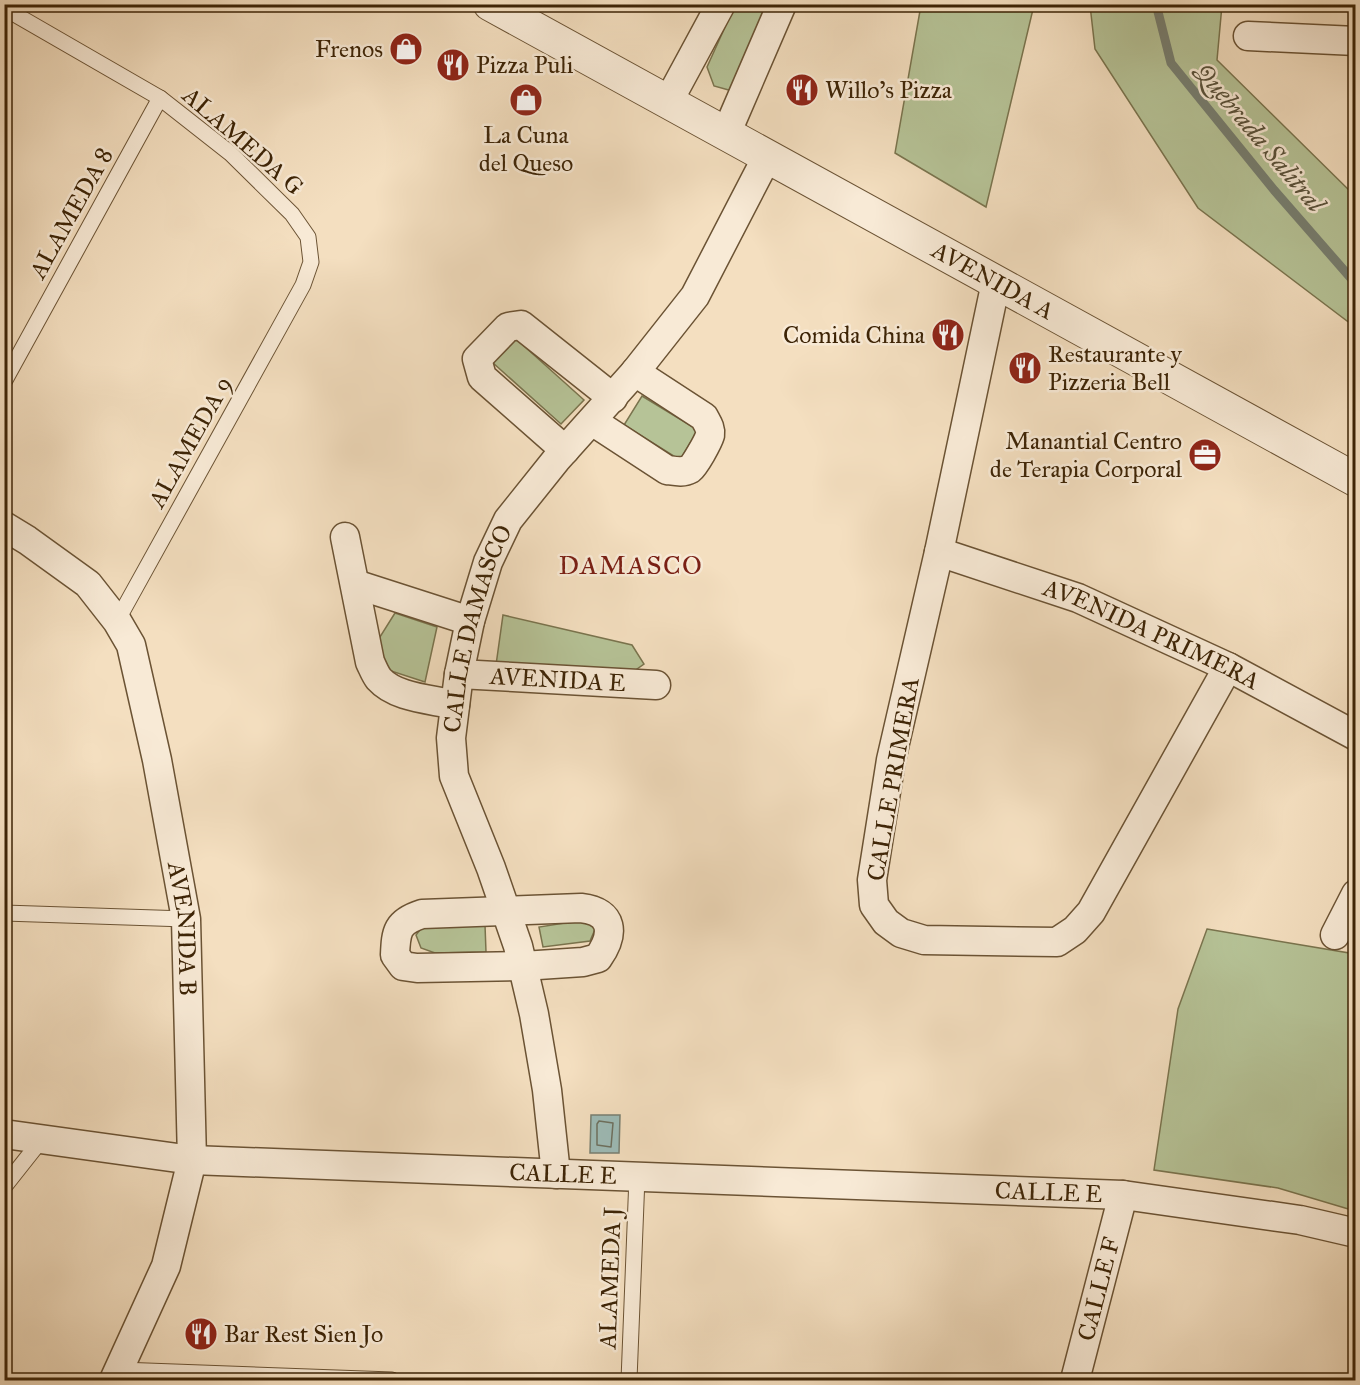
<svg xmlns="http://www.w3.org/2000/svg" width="1360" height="1385" font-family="'IM FELL Great Primer',serif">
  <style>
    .green { fill: #b6c397; stroke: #7a744e; stroke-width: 1.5 }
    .water { fill: #9dbcb8; stroke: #777f71; stroke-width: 1.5 }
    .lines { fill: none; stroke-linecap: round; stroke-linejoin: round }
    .shore { stroke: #6d705f; stroke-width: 1.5 }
    .stream { stroke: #777f71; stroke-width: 9 }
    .service-casing { stroke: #6b5334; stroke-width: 17 }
    .minor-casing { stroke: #6b5334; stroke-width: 31 }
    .tertiary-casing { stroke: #6b5334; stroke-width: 35 }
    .service { stroke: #f8ead6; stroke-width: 15 }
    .minor { stroke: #f8ead6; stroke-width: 28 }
    .tertiary { stroke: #f8ead6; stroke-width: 33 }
    .labels { text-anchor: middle; stroke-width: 5; stroke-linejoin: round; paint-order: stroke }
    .poi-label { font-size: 24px; fill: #3d2406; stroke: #f8ead6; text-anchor: start }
    .street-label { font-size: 24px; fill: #3d2406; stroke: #f8ead6 }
    .water-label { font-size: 26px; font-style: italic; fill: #5a523b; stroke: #f8ead6 }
    .neighbourhood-label { font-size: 26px; letter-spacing: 1.5px; fill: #7a1f14; stroke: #f8ead6 }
  </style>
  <rect width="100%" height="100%" fill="#f4dfc0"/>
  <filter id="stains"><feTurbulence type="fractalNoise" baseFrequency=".00333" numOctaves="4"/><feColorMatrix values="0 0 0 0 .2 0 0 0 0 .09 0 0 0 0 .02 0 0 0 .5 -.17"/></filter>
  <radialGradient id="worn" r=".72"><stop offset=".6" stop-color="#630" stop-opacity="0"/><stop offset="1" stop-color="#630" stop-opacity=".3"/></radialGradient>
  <g class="green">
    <path d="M735,5H776L736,92L714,86L707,67Z"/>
    <path d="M921,5H1034L986,207L895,153Z"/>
    <path d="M1090,5H1222L1217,60L1355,196V327L1198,208L1095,49Z"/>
    <path d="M514,337L584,400L561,424L492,362Z"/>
    <path d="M642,396L698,430L680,460L624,425Z"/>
    <path d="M395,613L437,627L425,682L388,670L378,640Z"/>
    <path d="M503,615L632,645L644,664L627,676L496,665Z"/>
    <path d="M590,919L596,927L590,941L543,947L539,927Z"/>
    <path d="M485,925L486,952L435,953L421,948L416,935L422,927Z"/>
    <path d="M1207,929L1355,954V1211L1278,1188L1154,1170L1178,1009Z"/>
  </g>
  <path class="water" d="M591,1115H620L619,1153H590Z"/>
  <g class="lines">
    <path class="shore" d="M599,1121L613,1123L611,1147L597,1145V1124Z"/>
    <path class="stream" d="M1156,4L1171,63L1274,190L1356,284"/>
    <g class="service-casing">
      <g id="service">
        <path d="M4,8L160,98L230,153L292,214L308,237L311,262L303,285L117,621"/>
        <path d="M4,382L160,98"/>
        <path d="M4,913L186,919"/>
        <path d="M4,1187L42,1139"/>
        <path d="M120,1370L392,1380"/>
        <path d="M629,1380L637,1177"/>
      </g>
    </g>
    <g class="minor-casing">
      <g id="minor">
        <path d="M1248,36L1356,41"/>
        <path d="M668,102L721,4"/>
        <path d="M726,134L782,4"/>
        <path d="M996,282L939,552L891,760L872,880L874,905L886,922L901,933L924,940L1057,942L1075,930L1091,912L1228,667"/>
        <path d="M592,421L667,470C675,471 683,473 690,469C695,465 708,442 710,435C711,428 707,423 704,417L635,372"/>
        <path d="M565,450L482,377L477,359L508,327L521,325L613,398"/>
        <path id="s1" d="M4,526L27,540L88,584L117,621L131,645L157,760L186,919L192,1160L166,1266L114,1380"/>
        <path d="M345,537L370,662C373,668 375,674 379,679C396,698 431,699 455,705"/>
        <path id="s2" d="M939,552L1078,598L1228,667L1356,736"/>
        <path d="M355,584L470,621"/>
        <path id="s3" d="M459,674L656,685"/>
        <path d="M581,908C614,912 615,934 598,958L583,962L523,966L417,968L403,966L395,955C396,931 397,922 422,914Z"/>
        <path d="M1335,935L1356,894"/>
        <path id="s4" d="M4,1134L192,1160L1123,1195L1300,1220L1356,1233"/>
        <path id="s5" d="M556,1174L547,1090L534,1014L518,946L491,868L454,776L451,738L459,674L470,621L488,562L508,520L556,460L635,372L695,296L767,157"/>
        <path id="s6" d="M1075,1380L1123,1195"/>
      </g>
    </g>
    <g class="tertiary-casing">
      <g id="tertiary">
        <path id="s7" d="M490,4L1356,480"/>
      </g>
    </g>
    <use href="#service" class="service"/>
    <use href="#minor" class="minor"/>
    <use href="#tertiary" class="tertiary"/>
  </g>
  <defs>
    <g id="shop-disc" transform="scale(1.725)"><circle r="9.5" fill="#8f2418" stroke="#f8ead6"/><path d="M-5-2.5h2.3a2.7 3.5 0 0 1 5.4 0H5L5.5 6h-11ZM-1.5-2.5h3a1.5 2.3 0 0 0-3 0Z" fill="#fff"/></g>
    <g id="restaurant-disc" transform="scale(1.725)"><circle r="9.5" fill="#8f2418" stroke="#f8ead6"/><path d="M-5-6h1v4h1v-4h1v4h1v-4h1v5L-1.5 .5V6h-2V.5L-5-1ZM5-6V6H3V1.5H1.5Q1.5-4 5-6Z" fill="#fff"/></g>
    <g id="office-disc" transform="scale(1.725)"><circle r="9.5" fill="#8f2418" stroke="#f8ead6"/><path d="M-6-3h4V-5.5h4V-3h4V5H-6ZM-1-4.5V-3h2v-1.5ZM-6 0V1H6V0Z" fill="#fff"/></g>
  </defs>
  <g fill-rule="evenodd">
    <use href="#shop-disc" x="406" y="49"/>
    <use href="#restaurant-disc" x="453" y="65"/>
    <use href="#restaurant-disc" x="802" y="90"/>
    <use href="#shop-disc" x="526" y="100"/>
    <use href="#restaurant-disc" x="948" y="335"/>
    <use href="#restaurant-disc" x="1025" y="368"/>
    <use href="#office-disc" x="1205" y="455"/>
    <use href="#restaurant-disc" x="201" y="1334"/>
  </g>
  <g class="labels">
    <g class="poi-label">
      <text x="383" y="57" text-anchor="end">Frenos</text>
      <text x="476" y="73">Pizza Puli</text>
      <text x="825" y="98">Willo's Pizza</text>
      <text x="526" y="143" text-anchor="middle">La Cuna<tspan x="526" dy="28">del Queso</tspan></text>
      <text x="925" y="343" text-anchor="end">Comida China</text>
      <text x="1048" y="362">Restaurante y<tspan x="1048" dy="28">Pizzeria Bell</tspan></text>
      <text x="1182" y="449" text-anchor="end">Manantial Centro<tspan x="1182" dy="28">de Terapia Corporal</tspan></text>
      <text x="224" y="1342">Bar Rest Sien Jo</text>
    </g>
    <g class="street-label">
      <text transform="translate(243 141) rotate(41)" y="8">ALAMEDA G</text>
      <text transform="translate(71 213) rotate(-61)" y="8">ALAMEDA 8</text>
      <text dy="8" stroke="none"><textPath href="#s7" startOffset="574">AVENIDA A</textPath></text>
      <text transform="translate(190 442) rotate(-61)" y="8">ALAMEDA 9</text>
      <text dy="8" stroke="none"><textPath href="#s5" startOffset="564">CALLE DAMASCO</textPath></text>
      <text dy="8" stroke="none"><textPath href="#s2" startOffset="228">AVENIDA PRIMERA</textPath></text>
      <text dy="8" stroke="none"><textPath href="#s3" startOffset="99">AVENIDA E</textPath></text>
      <text transform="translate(893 779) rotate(-80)" y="8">CALLE PRIMERA</text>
      <text dy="8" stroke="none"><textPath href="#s1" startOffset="466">AVENIDA B</textPath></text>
      <text dy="8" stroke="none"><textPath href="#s4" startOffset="561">CALLE E</textPath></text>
      <text dy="8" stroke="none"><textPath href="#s4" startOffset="1047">CALLE E</textPath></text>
      <text transform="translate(610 1278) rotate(-88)" y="8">ALAMEDA J</text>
      <text dy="8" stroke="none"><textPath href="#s6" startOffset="94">CALLE F</textPath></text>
    </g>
    <g class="water-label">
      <text transform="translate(1260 137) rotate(50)" y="9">Quebrada Salitral</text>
    </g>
    <g class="neighbourhood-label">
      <text x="631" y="574">DAMASCO</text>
    </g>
  </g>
  <rect width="1360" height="1385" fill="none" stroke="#f4dfc0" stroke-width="24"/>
  <rect x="6" y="6" width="1348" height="1373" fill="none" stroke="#3d2406" stroke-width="3"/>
  <rect x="12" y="12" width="1336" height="1361" fill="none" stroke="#3d2406" stroke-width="1.5"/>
  <rect width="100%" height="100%" filter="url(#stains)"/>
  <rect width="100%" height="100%" fill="url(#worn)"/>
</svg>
